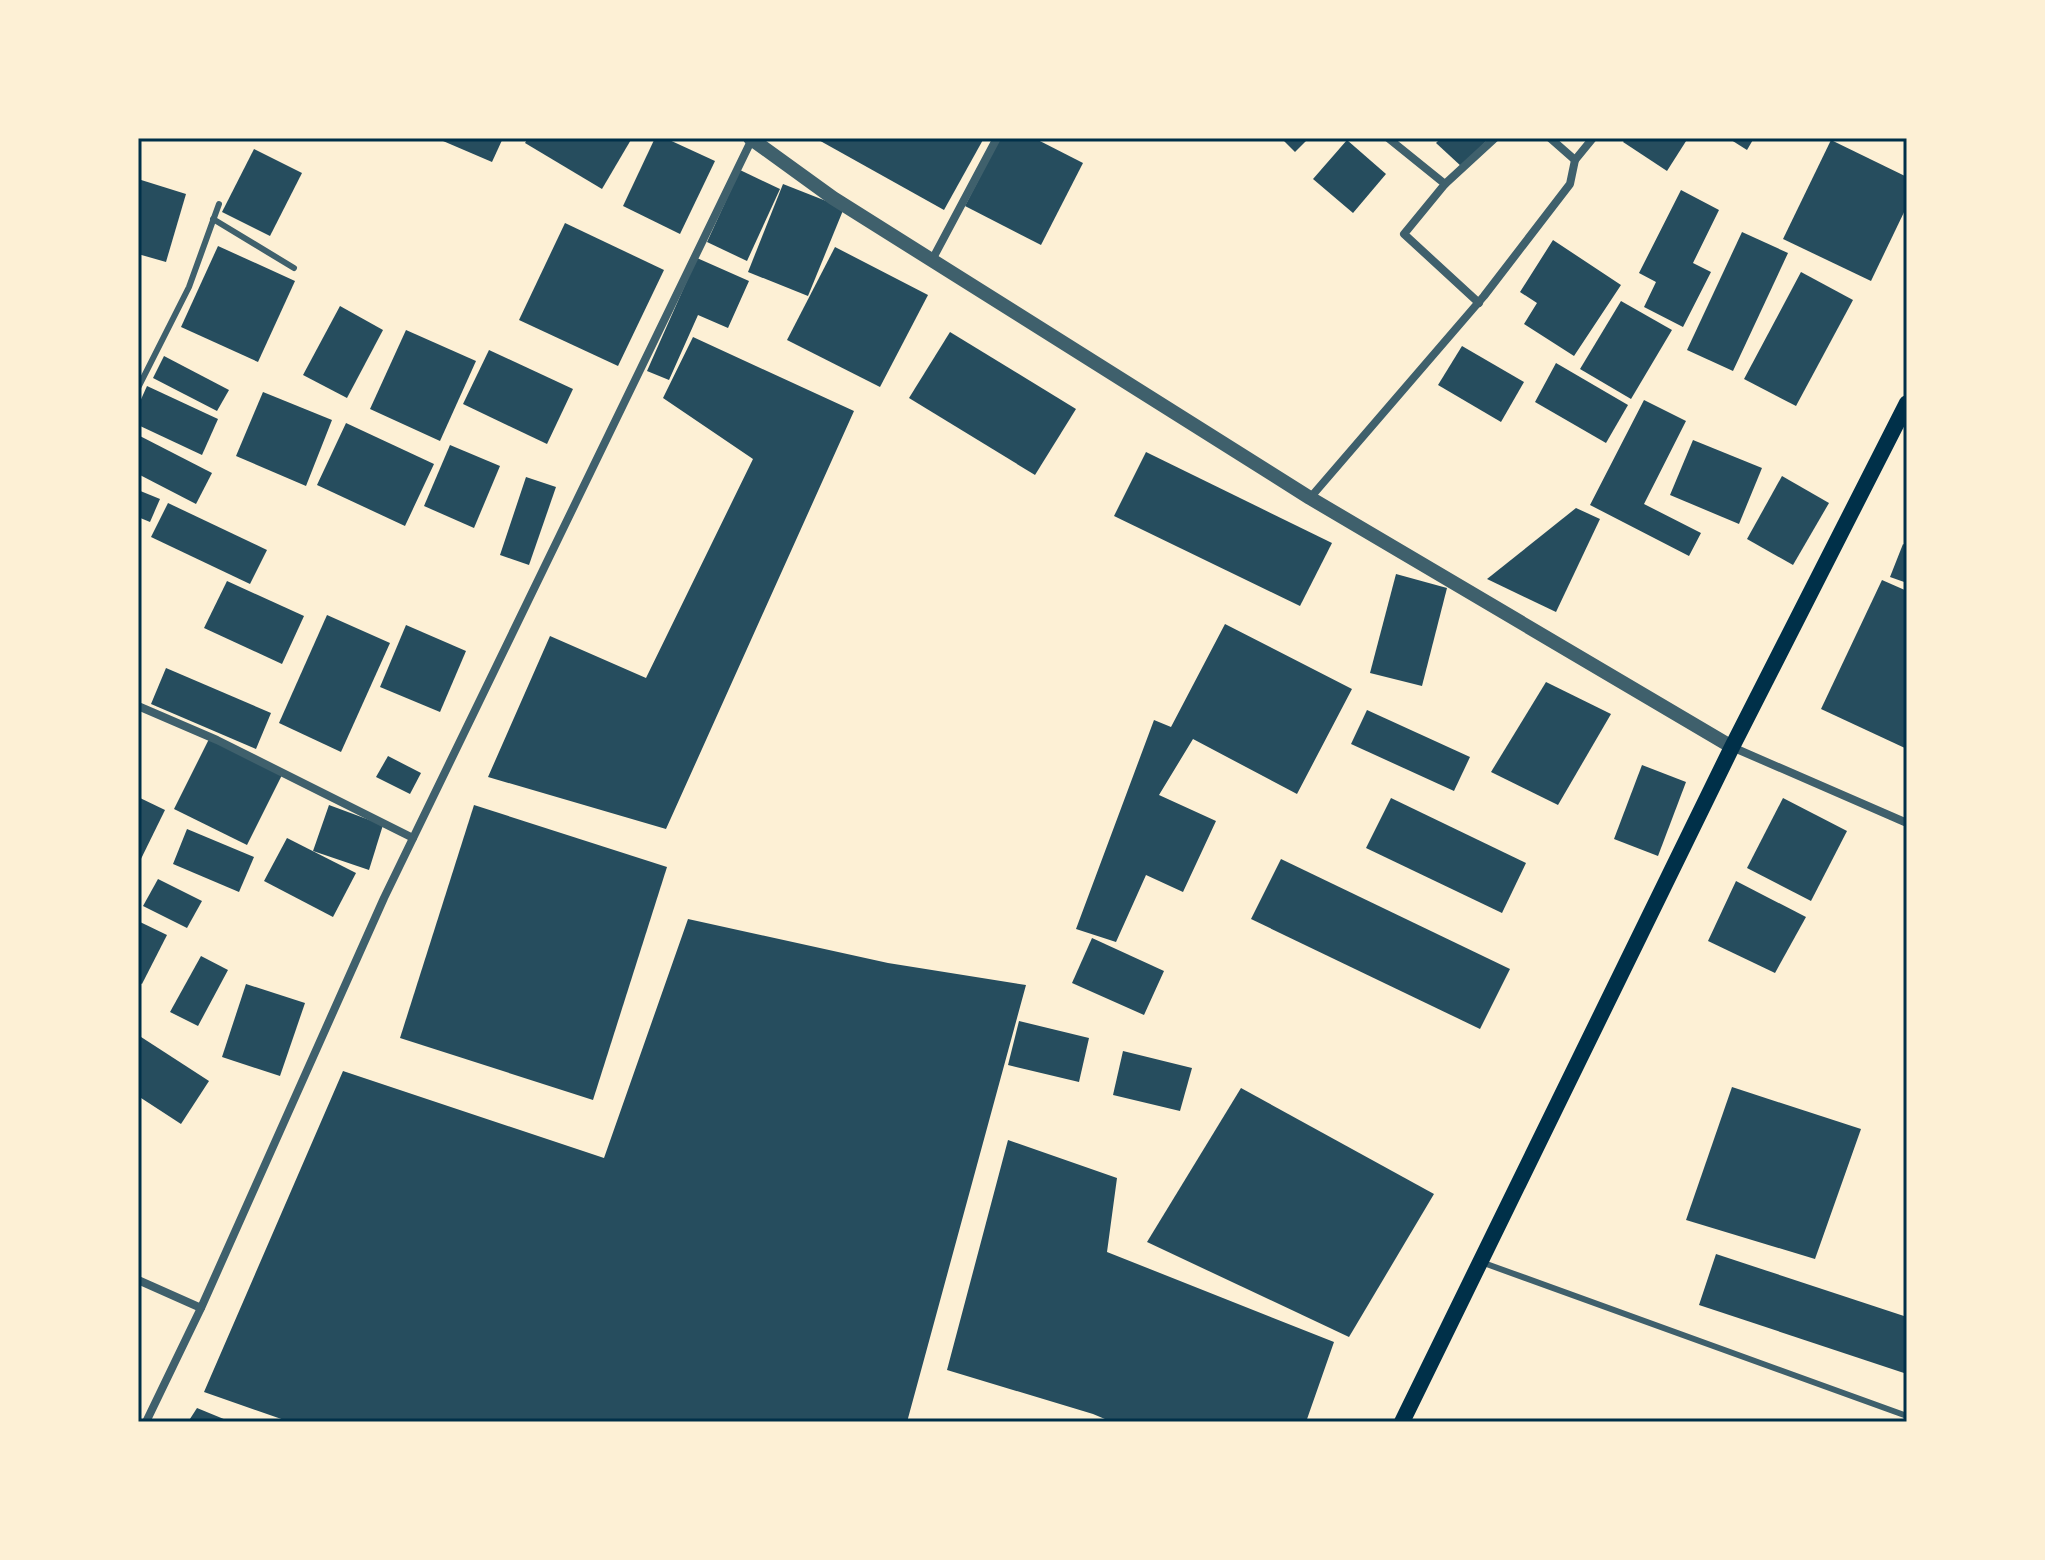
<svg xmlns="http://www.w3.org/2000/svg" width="2045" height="1560" font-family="'Asap Condensed',sans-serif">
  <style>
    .building { fill: #264d5e }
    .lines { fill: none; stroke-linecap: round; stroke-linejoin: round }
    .service { stroke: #3f606c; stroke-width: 6 }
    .minor { stroke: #3f606c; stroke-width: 8 }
    .tertiary { stroke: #3f606c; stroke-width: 14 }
    .secondary { stroke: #003049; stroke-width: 16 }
    .neatline { fill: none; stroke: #003049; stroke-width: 3 }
  </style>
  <rect width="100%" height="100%" fill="#fdf0d5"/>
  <g class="building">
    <path d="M436,138H503L492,162Z"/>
    <path d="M528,138H632L602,189L525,143Z"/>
    <path d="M655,138H665L715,161L680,234L623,206Z"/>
    <path d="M815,138H984L944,210Z"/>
    <path d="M1000,138H1034L1083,163L1041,245L965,206Z"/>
    <path d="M1281,138H1309L1295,152Z"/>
    <path d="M1441,138H1489L1462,167L1436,143Z"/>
    <path d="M1626,138H1688L1667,171L1623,142Z"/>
    <path d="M1728,138H1754L1747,150Z"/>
    <path d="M1347,140L1386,174L1353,213L1313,179Z"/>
    <path d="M1831,140L1907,177V206L1871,281L1783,239Z"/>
    <path d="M254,149L302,173L270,236L222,212Z"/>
    <path d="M740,170L780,189L747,261L707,242Z"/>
    <path d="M138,179L186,194L166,262L138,254Z"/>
    <path d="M783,184L844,208L808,296L748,272Z"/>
    <path d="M1681,190L1719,210L1693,263L1711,272L1683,327L1644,307L1656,282L1639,273Z"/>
    <path d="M565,223L664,270L618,366L519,320Z"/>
    <path d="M1742,232L1788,253L1733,371L1687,350Z"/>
    <path d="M1553,240L1621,285L1574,356L1524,324L1537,303L1520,292Z"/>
    <path d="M218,246L295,281L258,362L181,327Z"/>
    <path d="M835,247L928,295L880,387L787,340Z"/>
    <path d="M697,258L749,281L728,328L698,315L669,380L647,371Z"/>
    <path d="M1801,272L1853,300L1796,406L1744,379Z"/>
    <path d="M1621,301L1672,330L1631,399L1580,369Z"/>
    <path d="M340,306L383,330L347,398L303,375Z"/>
    <path d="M406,330L476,361L440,441L370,409Z"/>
    <path d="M950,332L1076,409L1035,475L909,398Z"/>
    <path d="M693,337L854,411L666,829L488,777L550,636L646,678L753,459L663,398Z"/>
    <path d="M1462,346L1524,382L1501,422L1438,385Z"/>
    <path d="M489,350L573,389L547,444L463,404Z"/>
    <path d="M164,356L229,390L217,411L153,378Z"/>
    <path d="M1556,363L1628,405L1606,443L1535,402Z"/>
    <path d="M147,386L218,419L202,455L138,425V406Z"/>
    <path d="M263,392L332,420L306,486L236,456Z"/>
    <path d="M1644,400L1686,421L1644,504L1701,533L1689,556L1590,505Z"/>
    <path d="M346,423L434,464L405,526L317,485Z"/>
    <path d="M138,435L212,473L196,504L138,474Z"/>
    <path d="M1693,440L1762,468L1739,524L1670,495Z"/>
    <path d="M450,445L500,466L474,528L424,506Z"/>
    <path d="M1146,452L1332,543L1300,606L1114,516Z"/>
    <path d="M1782,476L1829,503L1793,565L1747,539Z"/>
    <path d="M526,477L556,487L529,565L500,555Z"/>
    <path d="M138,490L160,499L150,522L138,517Z"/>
    <path d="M168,503L267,550L250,584L151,537Z"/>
    <path d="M1576,508L1600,519L1556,612L1487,579Z"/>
    <path d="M1903,544L1907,546V583L1890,577Z"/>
    <path d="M1396,574L1447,588L1422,686L1370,673Z"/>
    <path d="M1882,580L1907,591V749L1821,709Z"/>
    <path d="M227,581L304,616L282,664L204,628Z"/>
    <path d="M327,615L390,643L341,752L279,723Z"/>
    <path d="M1225,624L1352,689L1297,794L1193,739L1159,795L1216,821L1183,892L1146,875L1116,942L1076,929L1154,720L1171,727Z"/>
    <path d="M406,625L466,651L440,712L380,687Z"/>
    <path d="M166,668L271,713L256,749L151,704Z"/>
    <path d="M1546,682L1611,714L1558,805L1491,772Z"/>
    <path d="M1367,710L1470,757L1454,791L1351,744Z"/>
    <path d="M209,739L282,775L247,845L174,809Z"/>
    <path d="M388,756L421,773L410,794L376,777Z"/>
    <path d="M1642,765L1686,782L1658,856L1614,839Z"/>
    <path d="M138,797L165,810L138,865Z"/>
    <path d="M1391,798L1526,863L1502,913L1366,848Z"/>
    <path d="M1783,798L1847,831L1811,901L1747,868Z"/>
    <path d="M329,805L383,825L369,870L313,851Z"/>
    <path d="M474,805L667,867L593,1100L400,1038Z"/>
    <path d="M187,829L254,857L239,892L173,864Z"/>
    <path d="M287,838L356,873L333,917L264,881Z"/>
    <path d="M1281,859L1510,969L1480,1029L1251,919Z"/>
    <path d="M158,879L202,901L187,928L143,906Z"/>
    <path d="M1736,881L1806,917L1775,973L1708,941Z"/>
    <path d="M688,919L888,963L1026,985L907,1422H290L204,1392L343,1071L604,1158Z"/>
    <path d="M138,921L167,935L142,984L138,982Z"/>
    <path d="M1092,938L1164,971L1144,1015L1072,983Z"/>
    <path d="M201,956L228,970L198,1026L170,1012Z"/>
    <path d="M246,984L305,1003L280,1076L222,1057Z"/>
    <path d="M1019,1021L1089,1038L1079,1082L1008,1065Z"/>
    <path d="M138,1035L209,1081L181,1124L138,1096Z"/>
    <path d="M1123,1051L1192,1068L1180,1111L1113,1095Z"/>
    <path d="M1732,1087L1861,1129L1815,1259L1686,1220Z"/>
    <path d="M1241,1088L1434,1194L1349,1337L1147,1242Z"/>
    <path d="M1008,1140L1117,1178L1107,1252L1334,1342L1306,1422H1112L1093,1414L947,1370Z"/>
    <path d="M1716,1254L1907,1317V1374L1699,1305Z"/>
    <path d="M197,1408L231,1422H188Z"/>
  </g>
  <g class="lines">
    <g class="service">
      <path d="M213,219L294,268"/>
      <path d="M138,388L189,287L219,204"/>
      <path d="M1481,1262L1907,1416"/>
    </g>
    <g class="minor">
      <path d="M1388,138L1445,184L1404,234L1479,303"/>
      <path d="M1550,138L1575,160"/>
      <path d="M1445,184L1495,138"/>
      <path d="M932,260L997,138"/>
      <path d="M1310,498L1484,296L1570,184L1575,160L1593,138"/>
      <path d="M138,706L217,740L413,838"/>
      <path d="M1732,747L1907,823"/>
      <path d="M138,1280L201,1308"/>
      <path d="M146,1422L201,1308L384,898L752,139"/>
    </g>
    <path class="tertiary" d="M750,138L833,198L1310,498L1732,747"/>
    <path class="secondary" d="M1402,1422L1732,747L1907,403"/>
  </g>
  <rect width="2045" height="1560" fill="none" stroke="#fdf0d5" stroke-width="280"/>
  <rect x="140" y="140" width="1765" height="1280" class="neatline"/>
</svg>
